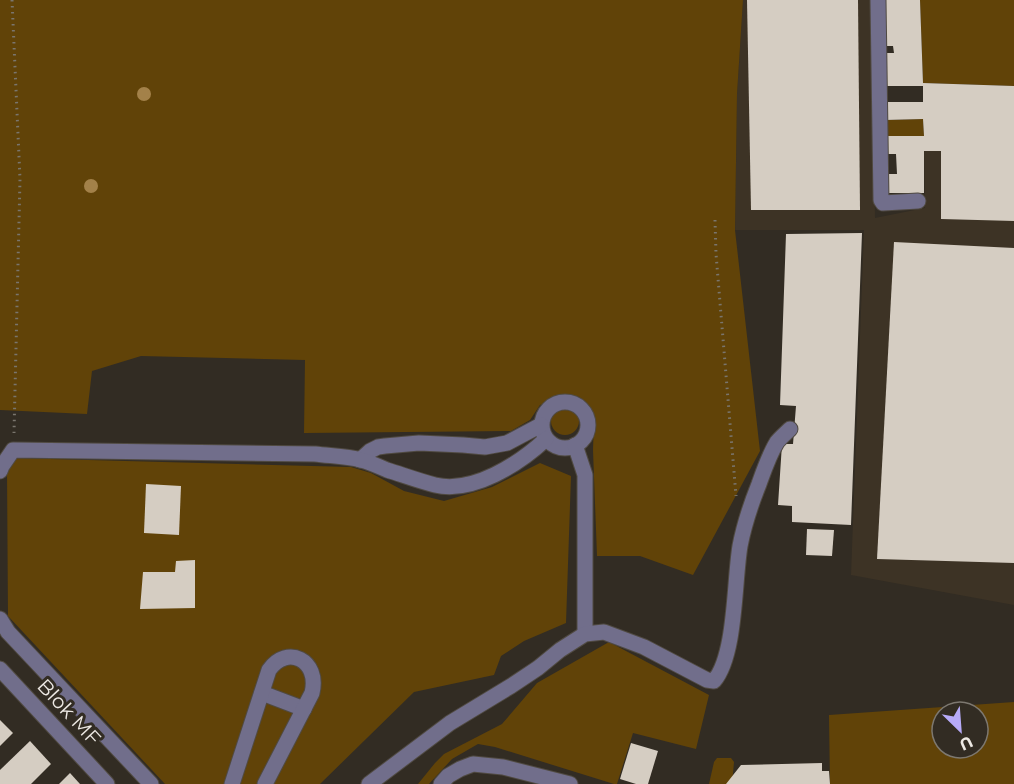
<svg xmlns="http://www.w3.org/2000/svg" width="1014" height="784" font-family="Montserrat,sans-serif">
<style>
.built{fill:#3d3325}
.green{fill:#614308;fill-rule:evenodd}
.building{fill:#d5cdc2}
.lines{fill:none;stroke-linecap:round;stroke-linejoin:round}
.minor-casing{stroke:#504a42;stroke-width:17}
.path{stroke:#7a756d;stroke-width:3;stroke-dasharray:1.5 4.5;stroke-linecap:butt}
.minor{stroke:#716e8b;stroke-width:15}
.tree{fill:#a38149}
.labels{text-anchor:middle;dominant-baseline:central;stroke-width:6;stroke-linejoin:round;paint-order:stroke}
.street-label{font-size:20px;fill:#ede9e4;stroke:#322c23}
</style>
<rect width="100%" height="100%" fill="#322c23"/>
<path class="built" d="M743 0H872L875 218 925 208 923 83 1014 86V605L851 575 864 230H735L737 94Z"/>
<g class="green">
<path d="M0 0H743L737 94 735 230 760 451 693 575 640 556H597L593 450 594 420 587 404 579 397 570 395 540 405 530 420 511 431 304 433 305 360 141 356 92 371 87 414 0 410Z"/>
<path d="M920 0H1014V86L923 83Z"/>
<path d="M923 119 924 136H885V120Z"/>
<circle cx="565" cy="421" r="14"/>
<path d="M14 458 351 467 371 473 404 491 444 501 492 487 540 463 571 476 566 623 524 641 501 656 494 675 414 692 320 784H165L8 616 7 471Z"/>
<path d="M609 642 709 695 696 749 633 733 617 784H614L495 747 478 744 452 759 429 784H418L435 763 444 754 502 724 537 683Z"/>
<path d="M1014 702V784H830L829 715ZM942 712H978V748H942Z"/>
<path d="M717 758H731L734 762 732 784H709L714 762Z"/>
</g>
<g class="building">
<path d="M747 0H858L860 210H751Z"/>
<path d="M883 0H920L923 83 1014 86V221L941 219V151H924V193H886V174H897L896 154H885V136H924L923 119 885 120 886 102H923V86H885V53H894L893 46H884Z"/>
<path d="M862 233 851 525 792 522V506L778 505 782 444H793L796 406 780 405 786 234Z"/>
<path d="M894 242 1014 248V563L877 559Z"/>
<path d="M146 484 181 486 179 535 144 533Z"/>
<path d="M807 529 834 530 832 556 806 555Z"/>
<path d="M195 560V608L140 609 143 572H175L176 561Z"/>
<path d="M0 720 13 733 0 746Z"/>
<path d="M30 741 51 764 31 784H0V770Z"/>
<path d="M631 743 658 751 648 784H636L620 779Z"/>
<path d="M822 763V771H829L830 784H726L741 765Z"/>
<path d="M70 773 80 784H59Z"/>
</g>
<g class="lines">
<defs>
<g id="minor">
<path d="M878 0 881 200 883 203 918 201"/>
<circle cx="565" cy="425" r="23"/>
<path d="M575 445 585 475V634"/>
<path d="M360 460 370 451 378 447 385 446 419 443 463 445 485 447 507 443 541 425"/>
<path d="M0 471 2 466 13 450 315 454C330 456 346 456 361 460 369 462 378 466 387 470 403 475 419 481 435 485 473 494 519 464 546 439"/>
<path d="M0 619 8 632 151 784"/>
<path d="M0 669 107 784"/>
<path d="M262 693 304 709"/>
<path d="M232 784 269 670C287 644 320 660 312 693L265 784"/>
<path d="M369 784 450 723 511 686 538 668 560 650 585 634 604 632 644 647 707 680 714 681C736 655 734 582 740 546 744 525 751 504 759 484 764 470 769 455 777 442 781 437 786 433 790 429"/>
<path d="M441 784 448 776 460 769 473 764 503 767 570 784"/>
</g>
</defs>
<use href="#minor" class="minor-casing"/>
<g class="path">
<path d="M12 0 20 179 14 433"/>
<path d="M715 220 716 254 736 496"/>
</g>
<use href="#minor" class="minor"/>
</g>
<g class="tree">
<circle cx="144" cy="94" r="7"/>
<circle cx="91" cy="186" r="7"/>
</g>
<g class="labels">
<g class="street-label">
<text transform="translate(69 712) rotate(47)">Blok MF</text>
</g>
</g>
<g transform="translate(960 730) rotate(155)"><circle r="28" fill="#322c23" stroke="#7d7870" stroke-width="1.5"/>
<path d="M0-4.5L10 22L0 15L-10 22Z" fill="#b7abf8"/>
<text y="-9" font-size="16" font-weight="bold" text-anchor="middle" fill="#ede9e4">U</text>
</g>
</svg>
